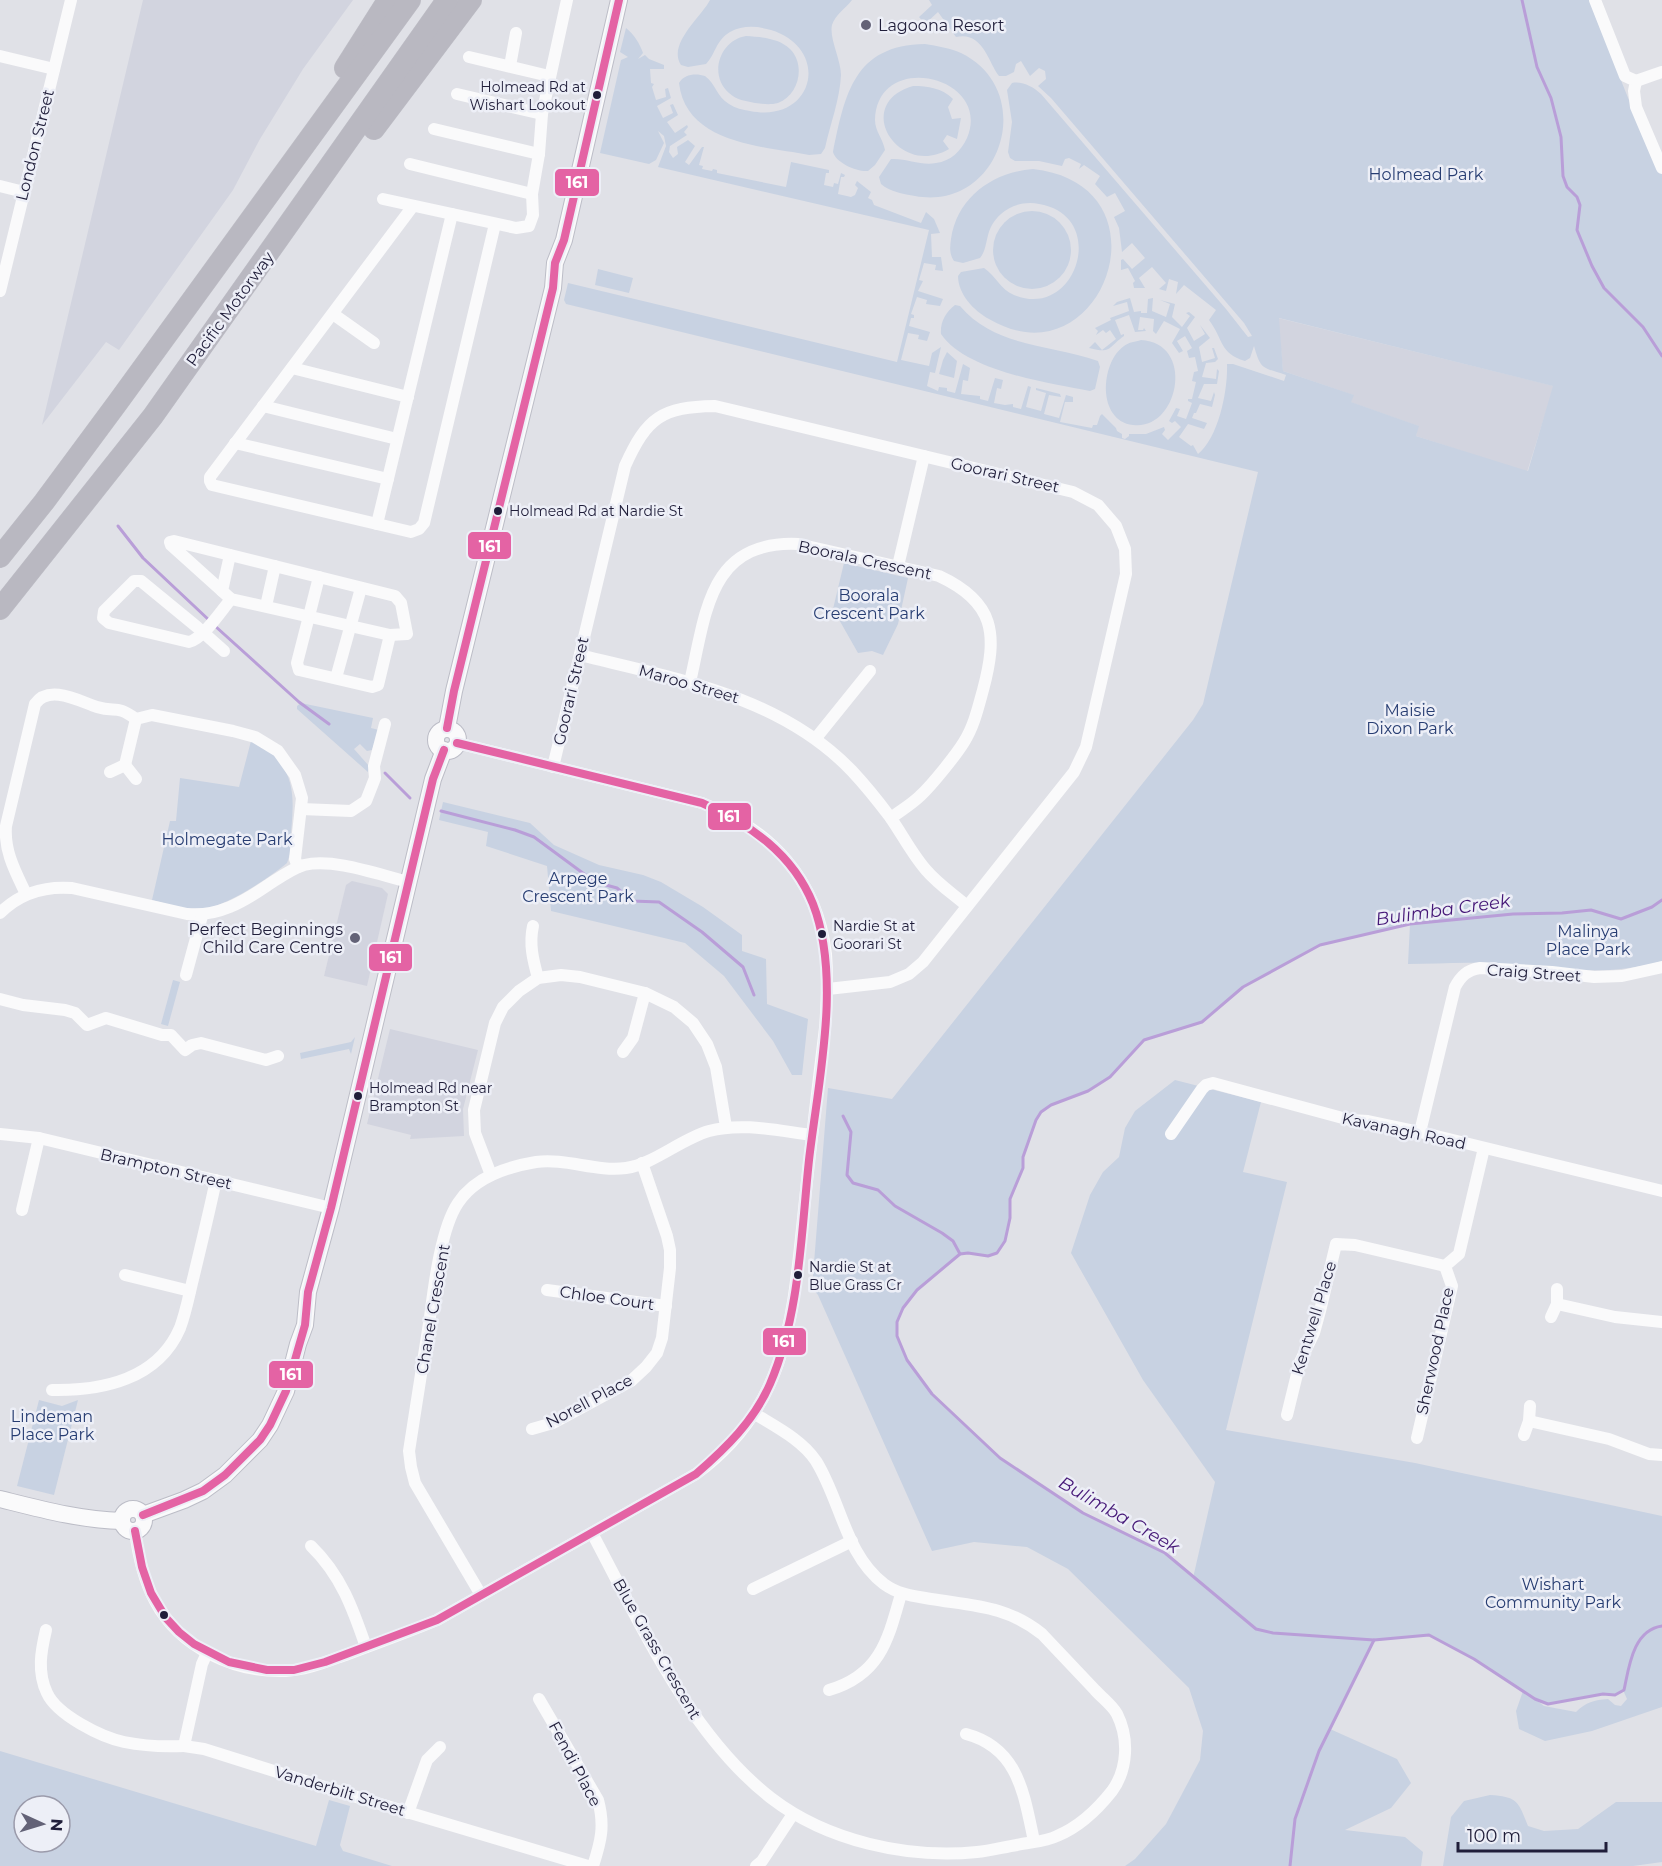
<svg xmlns="http://www.w3.org/2000/svg" width="1662" height="1866" font-family="Montserrat,sans-serif">
<style>
.built{fill:#d2d4df}
.green{fill:#c8d2e2;fill-rule:evenodd}
.lines{fill:none;stroke-linecap:round;stroke-linejoin:round}
.stream{stroke:#b99ed8;stroke-width:3}
.secondary-casing{stroke:#bcbdc7;stroke-width:18}
.highway-casing{stroke:#bfbfc7;stroke-width:22}
.street{stroke:#fafafb;stroke-width:12}
.secondary{stroke:#fafafb;stroke-width:16}
.highway{stroke:#b9b8c1;stroke-width:21}
.bus-1-casing{stroke:#edeff7;stroke-width:12}
.bus-1{stroke:#e463a4;stroke-width:8}
.poi-dot{fill:#636277;stroke:#edeff7;stroke-width:2}
.bus-dot{fill:#201e3a;stroke:#edeff7;stroke-width:2}
.labels{text-anchor:middle;dominant-baseline:central;stroke-width:5;stroke-linejoin:round;paint-order:stroke}
.bus-label{font-size:14px;fill:#201e3a;stroke:#edeff7;text-anchor:start}
.poi-label{font-size:16px;fill:#201e3a;stroke:#edeff7;text-anchor:start}
.street-label{font-size:16px;fill:#201e3a;stroke:#edeff7}
.park-label{font-size:16px;fill:#273d72;stroke:#edeff7}
.water-label{font-size:18px;font-style:italic;fill:#451777;stroke:#edeff7}
.line-badge{stroke:#edeff7;stroke-width:2}
.badge-label{font-size:16px;text-anchor:middle;font-weight:bold;fill:#fff}
</style>
<rect width="100%" height="100%" fill="#e0e1e7"/>
<g class="built">
<path d="M143 0H353L303 69 260 139 233 190 119 350 106 342 42 425Z"/>
<path d="M1278 318 1554 386 1527 472 1416 436 1418 426 1350 402 1353 395 1283 371Z"/>
<path d="M352 881 382 888 388 894 367 986 324 976 346 885Z"/>
<path d="M390 1029 478 1050 463 1109 464 1136 410 1139 411 1135 367 1124Z"/>
</g>
<g class="green">
<path d="M710 0H852C846 8 835 15 832 25 829 38 841 60 841 75 840 99 830 125 825 148L821 154 809 155C763 146 686 144 679 83 684 74 696 73 705 76 715 83 717 97 729 104 735 108 743 110 750 111 814 124 832 49 771 30 757 26 743 25 730 32 715 41 716 54 706 64L688 67 681 65C667 44 702 16 710 0Z"/>
<path d="M929 0H1589L1654 163 1662 174V961C1603 979 1543 966 1482 963 1458 962 1432 964 1408 964L1410 924 1320 945 1243 987 1202 1022 1144 1040 1110 1077 1088 1091 1052 1105 1041 1112 1036 1120 1023 1157V1168L1010 1199V1218L1005 1241 997 1253 988 1256 968 1253 960 1254 917 1290 903 1308 897 1322V1336L907 1360 932 1394 1000 1458 1083 1513 1165 1553 1193 1578 1215 1482 1143 1380 1071 1253 1090 1195 1103 1172 1119 1157 1125 1128 1135 1111 1175 1080 1261 1102 1243 1172 1287 1182 1226 1430 1415 1463 1662 1516V1707L1659 1708 1592 1731 1545 1741 1519 1729 1516 1711 1523 1691 1474 1659 1429 1635 1374 1641 1330 1729 1397 1759 1411 1783 1391 1808 1345 1830 1405 1837 1423 1852 1421 1866H1125L1135 1859 1166 1824 1200 1760 1203 1731 1189 1688 1068 1569 1027 1547 974 1542 932 1551 818 1295 812 1288 828 1088 892 1099 1193 720 1203 704 1258 472 566 304 564 300 568 283 897 362 929 230 658 167 666 146 664 136 658 131 664 143 656 160 649 164 600 153 621 60 628 57 620 52 626 28C634 34 640 44 643 53L638 59 645 55 649 59 664 65V69H650L651 83 654 84 652 87 656 100 666 97 665 89 668 88 671 98 657 106 663 118 673 113 670 105 673 104 678 115 667 122 675 133 687 125 688 127 684 132 687 135 670 146 669 152 673 158 678 154 677 147 688 140 695 146 685 162 689 165 702 147H704L699 165 703 166 702 169 712 171 713 169 717 170V173L786 187 791 162 829 170V173H826L824 185 833 187 834 183 838 184 841 173 845 175 844 177H841L838 194 851 197 855 195 858 188 855 185 857 181 871 192 868 198 872 200 874 205 921 223 926 212 934 219 940 233 931 234 932 257H941L943 271 935 270 936 265 924 263 919 280 923 281 918 291 943 299 940 306 926 304 927 300 917 297 911 314 914 315V318H911L909 326 930 332 927 341 918 339 919 335 908 333 901 360 929 366 932 353 941 347 935 373 930 372 927 386 938 391 939 387 947 388V391L955 393 963 364 970 368 968 381 963 380 961 394 980 396V399L988 401 995 378 1003 380 1001 389 997 388 994 403 1005 405 1013 404V407L1021 409 1028 386 1031 387 1026 407 1041 411 1046 393 1036 390V388L1060 394 1061 397 1049 395 1044 414 1059 418 1066 395 1073 397V402H1065L1060 422 1092 428 1093 425H1097L1100 416 1102 414 1116 428 1117 431 1122 434V438L1125 439 1129 436V434H1146L1164 427 1165 430 1162 434 1168 440 1181 427 1175 421 1172 423 1169 421 1176 408 1180 409 1177 416 1186 419 1192 403 1188 401V399H1192L1196 382 1192 381 1194 372 1198 371 1195 357 1189 358 1187 351 1192 348 1185 336 1177 341 1183 351 1179 353 1172 343 1180 329 1164 321 1156 334 1153 331 1154 319 1140 317 1138 330H1143L1144 328 1146 331 1135 332 1129 315 1115 320 1121 335 1124 334V336C1107 348 1112 354 1089 348L1095 342 1102 350 1116 339 1110 330 1106 333 1103 330 1096 335 1098 331 1095 328 1111 320 1110 318 1129 311 1127 302 1113 306 1117 302 1130 298 1134 312 1141 311V313H1147L1148 299 1153 298 1152 311 1166 317 1170 304 1160 300 1175 304 1172 317 1182 327 1190 316 1186 313 1189 312 1195 317 1187 328 1194 341 1205 334 1200 325 1210 338 1199 347 1202 362 1215 358 1212 348H1214L1218 359 1215 362 1206 363 1202 377 1216 379 1217 369 1219 371 1217 384H1204L1198 398 1211 401 1214 392 1215 395 1212 407 1200 404 1196 413H1194L1192 418 1207 423 1204 429 1188 424 1179 437 1191 446 1193 445 1198 454C1219 437 1228 389 1227 364H1233L1284 381 1286 375C1263 367 1261 371 1254 346L1250 358 1245 361C1219 353 1224 340 1209 320L1216 310 1184 285 1176 294 1178 282 1169 279 1166 291 1159 289 1166 283 1152 267 1139 278 1145 288H1134L1133 283 1135 281 1128 268 1121 270V260L1123 259 1132 269 1145 258 1132 243 1122 252 1119 228 1114 217 1125 211 1115 193 1107 197 1095 184 1100 176 1084 165 1079 169 1081 164 1069 158 1065 159 1062 166 1039 161H1015L1010 158 1008 152 1012 122 1007 90 1012 83C1023 81 1033 87 1041 94L1226 309 1248 337 1252 336 1244 323 1051 98 1038 86 1046 79 1045 71 1039 68 1030 76 1021 61 1016 64 1014 72 1006 76H999C988 62 983 31 956 37L938 12 925 24 919 17 932 5ZM1279 318 1553 386 1528 471 1416 436 1419 426 1351 402 1354 395 1283 371ZM1623 1690 1627 1699 1621 1706 1615 1705 1608 1699C1594 1700 1586 1702 1576 1712L1544 1706 1535 1699 1548 1704 1603 1694 1615 1695Z"/>
<path d="M746 36C761 37 779 38 790 49 806 65 799 95 778 103 770 105 763 104 755 103 746 101 736 100 729 93 708 75 720 40 746 36Z"/>
<path d="M925 44C937 46 950 48 961 53 1039 91 1001 212 915 196 904 194 890 192 881 184L879 177 891 159C907 158 921 166 936 163 951 161 961 151 967 138 993 76 877 49 875 120 875 131 883 139 885 150L875 165 868 171C857 172 836 163 833 152 845 94 854 45 925 44Z"/>
<path d="M913 86C928 86 942 88 953 99L948 107 952 119 961 118 957 139 947 135 943 141 949 149C899 179 851 104 913 86Z"/>
<path d="M1033 169C1175 185 1102 386 989 319 974 311 958 294 958 276L961 272 984 268C996 276 1000 289 1014 295 1076 321 1110 216 1039 204 1026 201 1011 205 1001 214 983 230 990 246 980 258L963 263 954 261C949 254 950 246 951 239 957 197 993 172 1033 169Z"/>
<circle cx="1032" cy="250" r="39"/>
<path d="M598 269 633 278 629 293 595 285Z"/>
<path d="M955 305 960 306C996 348 1050 344 1098 361L1100 367 1095 389 1090 391C1048 383 966 371 941 334 940 322 946 312 955 305Z"/>
<path d="M1141 340C1196 343 1179 431 1133 425 1097 421 1100 363 1124 346 1129 342 1135 342 1141 340Z"/>
<path d="M947 352 957 361 954 378 939 374 943 360Z"/>
<path d="M844 563 908 578 898 624 883 655 872 651 858 653 833 609Z"/>
<path d="M301 703 373 718 371 728 379 730 372 750 367 751 360 744 354 749 369 766 368 772 297 709V706Z"/>
<path d="M251 741C258 745 270 749 275 756 302 785 290 819 290 854L287 863C269 878 226 907 202 909 185 910 168 904 152 900L170 821H176L180 778 239 787Z"/>
<path d="M443 802 530 823 554 845 599 865 643 875 661 882 703 907 742 935V951L766 959 767 1004 808 1019 802 1075H792L773 1041 724 976 685 943 551 911 547 866 486 846 488 832 439 820Z"/>
<path d="M173 980 180 982 168 1026 161 1024Z"/>
<path d="M355 1037 351 1054 349 1049 301 1059 300 1053 351 1042Z"/>
<path d="M39 1400 62 1406 78 1400 54 1495 17 1486Z"/>
<path d="M0 1751 316 1846 329 1800 350 1806 340 1845 343 1851 392 1866H0ZM24 1806H60V1842H24Z"/>
<path d="M1490 1795C1518 1797 1518 1801 1528 1826L1544 1831 1578 1829 1616 1802H1662V1862L1633 1866H1443L1451 1817 1464 1801Z"/>
</g>
<g class="lines">
<g class="stream">
<path d="M1522 0 1537 67 1551 98 1561 137 1563 176 1567 187 1577 197 1580 205 1577 230 1592 266 1604 288 1643 327 1662 356"/>
<path d="M118 526 143 558 210 621"/>
<path d="M215 626 299 702 329 724"/>
<path d="M385 773 410 798"/>
<path d="M441 811 515 830 534 837 595 882 617 888 632 901 659 902 702 932 743 967 754 995"/>
<path d="M1662 900 1652 907 1621 919 1591 910 1562 913 1513 914 1410 924 1320 945 1243 987 1202 1022 1144 1040 1110 1077 1088 1091 1051 1105 1041 1112 1036 1120 1023 1157V1168L1010 1199V1218L1005 1241 997 1253 988 1256 968 1253 960 1254 917 1290 903 1308 897 1322V1336L907 1360 932 1394 1000 1458 1083 1513 1165 1553 1256 1629 1273 1633 1374 1640 1429 1635 1474 1659 1535 1699 1548 1704 1603 1694 1615 1695 1624 1690C1629 1667 1633 1630 1662 1626"/>
<path d="M843 1116 851 1132 847 1175 853 1183 878 1190 895 1206 942 1233 953 1241 960 1254"/>
<path d="M1290 1866 1295 1819 1319 1751 1374 1640"/>
</g>
<defs>
<g id="secondary">
<path d="M447 728 454 691 553 288 555 263 564 240 619 0"/>
<circle cx="447" cy="740" r="11"/>
<path d="M0 1499C40 1509 80 1520 122 1521"/>
<circle cx="133" cy="1520" r="11"/>
<path d="M143 1515 184 1500 203 1491 225 1475 260 1440 270 1425 286 1391 298 1344 305 1325 308 1292 331 1208 433 779 444 750"/>
</g>
<g id="highway">
<path d="M345 68 388 0"/>
<path d="M374 129 471 0"/>
<path d="M0 557 44 502 118 402 410 0"/>
<path d="M0 609 153 416 447 0"/>
</g>
</defs>
<use href="#secondary" class="secondary-casing"/>
<use href="#highway" class="highway-casing"/>
<g class="street">
<path d="M1595 0 1625 76 1636 81 1634 91 1636 107 1662 168"/>
<path d="M0 56 54 69"/>
<path d="M469 57 549 76"/>
<path d="M510 66 516 33"/>
<path d="M1636 81 1662 72"/>
<path d="M457 94 542 114"/>
<path d="M434 129 539 154"/>
<path d="M410 164 532 194"/>
<path d="M0 186 24 192"/>
<path d="M383 199 516 228 529 226 533 215 532 194 539 154 542 114 567 0"/>
<path d="M413 206 210 477V481L212 485 411 532 419 529 424 523 495 224"/>
<path d="M0 291 71 0"/>
<path d="M333 314 374 343"/>
<path d="M292 368 408 397"/>
<path d="M263 406 397 439"/>
<path d="M235 443 388 479"/>
<path d="M377 524 452 214"/>
<path d="M174 541 395 596 401 603 407 634 390 635 231 599 171 545 170 542Z"/>
<path d="M898 566 924 456"/>
<path d="M319 577 297 663 299 670 372 687 378 685 390 635"/>
<path d="M222 591 230 555"/>
<path d="M266 606 275 566"/>
<path d="M224 651 197 627 141 581H134L104 611 103 618 109 623 189 642C203 639 221 611 231 599"/>
<path d="M580 655C677 679 780 696 852 771 866 786 878 801 890 817 902 834 912 854 926 870 938 884 953 894 967 906"/>
<path d="M336 678 361 588"/>
<path d="M690 682C706 614 708 540 798 544L939 576C995 602 998 634 983 690 978 708 974 726 964 742 956 755 932 785 920 796 912 804 900 811 891 818"/>
<path d="M136 719 152 715 233 731 255 737 278 751 295 775 302 798 295 859 298 867"/>
<path d="M816 738 870 671"/>
<path d="M125 765 136 719"/>
<path d="M553 767 625 466C647 417 662 407 715 406L1073 492 1098 505 1116 526 1125 549 1126 574 1086 747 1074 772 923 962 909 974 890 982 828 989"/>
<path d="M110 772 125 765 136 779"/>
<path d="M301 809 351 811 366 801 375 778 374 766 385 724"/>
<path d="M26 894C15 871 4 851 6 826L35 704C49 684 79 701 97 707 116 713 116 704 136 719"/>
<path d="M0 913C20 893 44 886 72 888L187 914C218 917 243 902 268 885 279 878 291 869 304 865 335 858 379 875 409 882"/>
<path d="M533 926C529 944 533 960 538 978"/>
<path d="M186 975 202 916"/>
<path d="M0 999 23 1005 65 1010 75 1013 87 1025 106 1018 162 1035H171L185 1050 192 1045 201 1043 266 1060 278 1056"/>
<path d="M623 1052 633 1038 645 993"/>
<path d="M1420 1132 1455 987C1461 976 1467 970 1480 968L1552 972 1594 977 1622 976 1662 967"/>
<path d="M0 1134 39 1138 331 1208"/>
<path d="M1171 1134 1202 1089 1206 1085 1213 1083 1350 1120 1368 1121 1420 1132 1662 1191"/>
<path d="M491 1175 475 1133 474 1110 495 1023 503 1007 519 991 538 978 561 975 580 977 645 993 674 1007 693 1023 707 1044 716 1067 726 1127"/>
<path d="M22 1210 39 1138"/>
<path d="M125 1275 190 1291"/>
<path d="M547 1290 666 1306"/>
<path d="M1557 1304 1615 1317 1662 1322"/>
<path d="M1551 1317 1557 1304V1289"/>
<path d="M52 1390C103 1391 158 1379 180 1328 186 1312 189 1295 193 1279 201 1246 209 1213 216 1180"/>
<path d="M1287 1415 1300 1362 1314 1333 1320 1311 1336 1244 1355 1245 1445 1266 1459 1254 1484 1148"/>
<path d="M1529 1421 1609 1439 1649 1454 1662 1455"/>
<path d="M532 1429 553 1423 631 1381 646 1367 657 1353 662 1338 670 1268V1250L667 1236 642 1163"/>
<path d="M1524 1435 1529 1421 1530 1406"/>
<path d="M1417 1438 1452 1286 1445 1266"/>
<path d="M135 1531C138 1554 144 1581 155 1601 180 1648 235 1673 286 1671 307 1670 328 1661 348 1654 378 1643 408 1632 437 1620L696 1474C792 1404 793 1308 805 1200 811 1143 818 1085 825 1028 827 1003 828 979 826 954 817 879 771 829 702 803L457 743"/>
<path d="M592 1533C640 1623 689 1734 771 1798 827 1841 907 1859 977 1852 990 1851 1004 1847 1017 1845 1029 1842 1045 1842 1057 1836 1079 1827 1097 1810 1112 1791 1128 1769 1129 1738 1117 1714 1112 1705 1102 1698 1095 1690 1078 1672 1060 1653 1042 1634 1007 1606 975 1606 931 1599 914 1596 899 1595 884 1584 845 1554 841 1501 816 1461 802 1440 776 1427 755 1414"/>
<path d="M311 1546C341 1575 353 1609 366 1647"/>
<path d="M753 1589 852 1541"/>
<path d="M481 1595 415 1483 411 1467 409 1451C416 1406 423 1362 430 1317 434 1286 441 1228 458 1203 475 1177 506 1167 536 1162 566 1158 596 1172 626 1168 654 1164 681 1139 709 1131 742 1122 779 1131 812 1135"/>
<path d="M46 1630C41 1651 37 1672 47 1693 57 1715 101 1737 124 1742 144 1746 164 1747 184 1746"/>
<path d="M207 1653 202 1664 184 1746 204 1749 350 1795 588 1866"/>
<path d="M829 1690C880 1675 888 1640 901 1594"/>
<path d="M539 1699 598 1800C605 1826 601 1841 593 1866"/>
<path d="M966 1734C1019 1748 1024 1795 1034 1841"/>
<path d="M408 1813 427 1760 440 1747"/>
<path d="M756 1866 762 1861 793 1814"/>
</g>
<use href="#secondary" class="secondary"/>
<use href="#highway" class="highway"/>
<defs>
<g id="bus-1">
<path d="M447 728 454 691 553 288 555 263 564 240 619 0"/>
<path d="M143 1515 203 1491 225 1475 260 1440 270 1425 286 1391 305 1325 308 1292 331 1208 433 779 444 750"/>
<path d="M135 1531 142 1567 151 1593 166 1618 179 1632 194 1644 229 1662 267 1670H294L325 1662 437 1620 696 1474C726 1448 754 1421 770 1384 800 1314 801 1235 809 1160 818 1082 842 979 813 904 793 854 750 824 702 803L457 743"/>
</g>
</defs>
<use href="#bus-1" class="bus-1-casing"/>
<use href="#bus-1" class="bus-1"/>
</g>
<g class="poi-dot">
<circle cx="866" cy="25" r="6"/>
<circle cx="355" cy="938" r="6"/>
</g>
<g class="bus-dot">
<circle cx="597" cy="95" r="5"/>
<circle cx="498" cy="511" r="5"/>
<circle cx="822" cy="934" r="5"/>
<circle cx="358" cy="1096" r="5"/>
<circle cx="798" cy="1275" r="5"/>
<circle cx="164" cy="1615" r="5"/>
</g>
<g class="labels">
<g class="bus-label">
<text x="586" y="87" text-anchor="end">Holmead Rd at<tspan x="586" dy="18">Wishart Lookout</tspan></text>
<text x="509" y="511">Holmead Rd at Nardie St</text>
<text x="833" y="926">Nardie St at<tspan x="833" dy="18">Goorari St</tspan></text>
<text x="369" y="1088">Holmead Rd near<tspan x="369" dy="18">Brampton St</tspan></text>
<text x="809" y="1267">Nardie St at<tspan x="809" dy="18">Blue Grass Cr</tspan></text>
</g>
<g class="poi-label">
<text x="878" y="25">Lagoona Resort</text>
<text x="343" y="929" text-anchor="end">Perfect Beginnings<tspan x="343" dy="18">Child Care Centre</tspan></text>
</g>
<g class="street-label">
<text transform="translate(35 145) rotate(-76)">London Street</text>
<text transform="translate(230 309) rotate(-54)">Pacific Motorway</text>
<text transform="translate(1005 475) rotate(13)">Goorari Street</text>
<text transform="translate(865 560) rotate(12)">Boorala Crescent</text>
<text transform="translate(689 684) rotate(16)">Maroo Street</text>
<text transform="translate(571 691) rotate(-77)">Goorari Street</text>
<text transform="translate(1534 973) rotate(4)">Craig Street</text>
<text transform="translate(1404 1131) rotate(12)">Kavanagh Road</text>
<text transform="translate(166 1169) rotate(13)">Brampton Street</text>
<text transform="translate(607 1298) rotate(8)">Chloe Court</text>
<text transform="translate(433 1309) rotate(-80)">Chanel Crescent</text>
<text transform="translate(1314 1318) rotate(-73)">Kentwell Place</text>
<text transform="translate(1435 1351) rotate(-78)">Sherwood Place</text>
<text transform="translate(589 1401) rotate(-28)">Norell Place</text>
<text transform="translate(657 1649) rotate(60)">Blue Grass Crescent</text>
<text transform="translate(575 1764) rotate(62)">Fendi Place</text>
<text transform="translate(340 1791) rotate(17)">Vanderbilt Street</text>
</g>
<g class="park-label">
<text x="1426" y="174">Holmead Park</text>
<text x="869" y="595">Boorala<tspan x="869" dy="18">Crescent Park</tspan></text>
<text x="1410" y="710">Maisie<tspan x="1410" dy="18">Dixon Park</tspan></text>
<text x="227" y="839">Holmegate Park</text>
<text x="578" y="878">Arpege<tspan x="578" dy="18">Crescent Park</tspan></text>
<text x="1588" y="931">Malinya<tspan x="1588" dy="18">Place Park</tspan></text>
<text x="52" y="1416">Lindeman<tspan x="52" dy="18">Place Park</tspan></text>
<text x="1553" y="1584">Wishart<tspan x="1553" dy="18">Community Park</tspan></text>
</g>
<g class="water-label">
<text transform="translate(1443 910) rotate(-8)">Bulimba Creek</text>
<text transform="translate(1119 1515) rotate(30)">Bulimba Creek</text>
</g>
</g>
<g class="line-badge">
<rect x="554" y="168" width="46" height="29" rx="6" fill="#e463a4"/>
<rect x="467" y="531" width="45" height="29" rx="6" fill="#e463a4"/>
<rect x="707" y="802" width="45" height="29" rx="6" fill="#e463a4"/>
<rect x="368" y="943" width="45" height="29" rx="6" fill="#e463a4"/>
<rect x="762" y="1327" width="45" height="29" rx="6" fill="#e463a4"/>
<rect x="268" y="1360" width="46" height="29" rx="6" fill="#e463a4"/>
</g>
<g class="badge-label">
<text x="577" y="188">161</text>
<text x="490" y="552">161</text>
<text x="729" y="822">161</text>
<text x="391" y="963">161</text>
<text x="784" y="1347">161</text>
<text x="291" y="1380">161</text>
</g>
<g transform="translate(42 1824) rotate(94)"><circle r="28" fill="#edeff7" stroke="#9b9bab" stroke-width="1.5"/>
<path d="M0-4.5L10 22L0 15L-10 22Z" fill="#636277"/>
<text y="-9" font-size="16" font-weight="bold" text-anchor="middle" fill="#201e3a">N</text>
</g>
<path d="M1458 1842v9h148v-9" fill="none" stroke="#201e3a" stroke-width="3"/>
<text x="1467" y="1842" font-size="18" fill="#201e3a" stroke="#edeff7" stroke-width="4.5" paint-order="stroke">100 m</text>
</svg>
